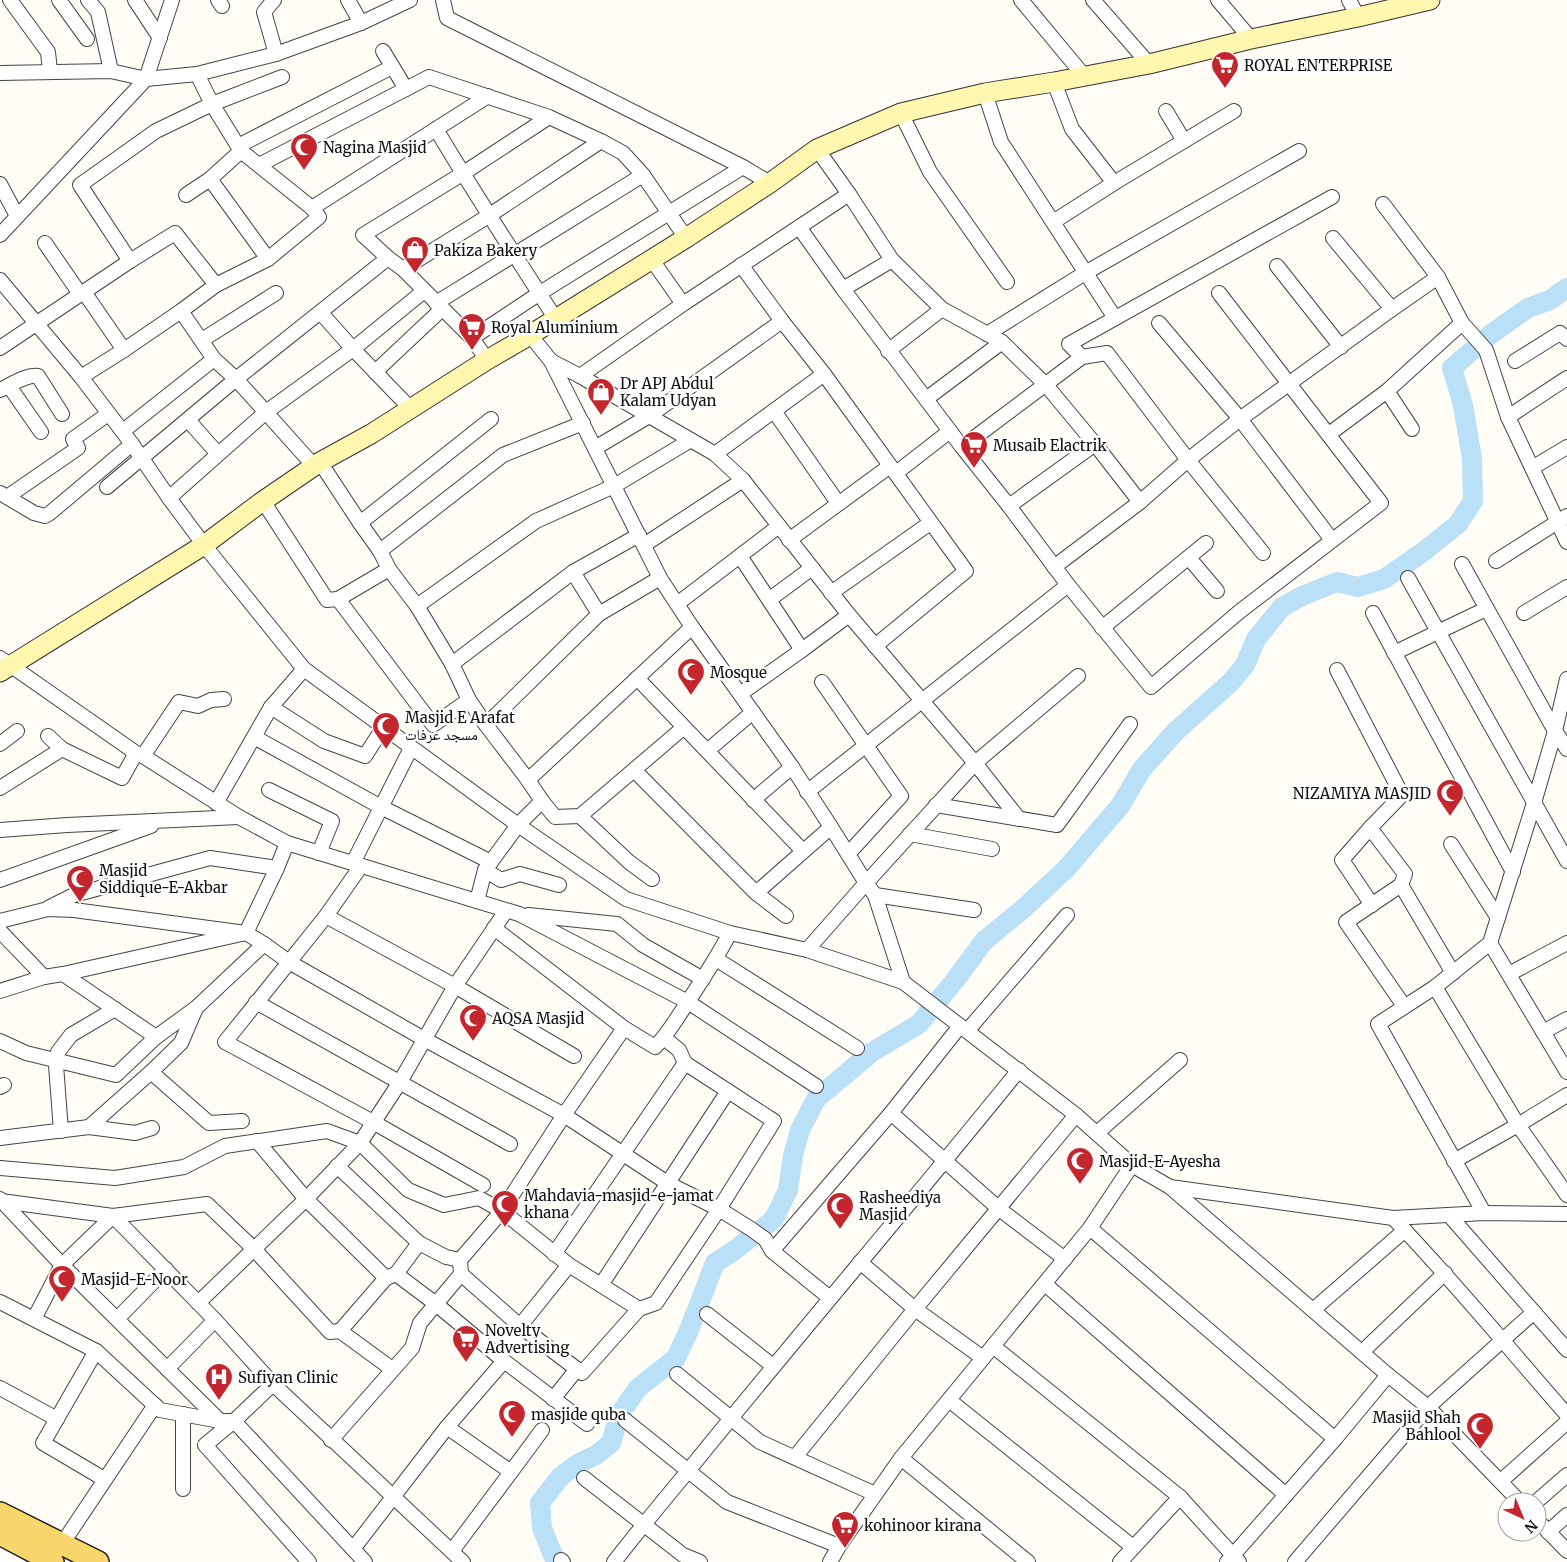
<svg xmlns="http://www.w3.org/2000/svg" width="1567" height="1562" font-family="Merriweather,'Noto Naskh Arabic',serif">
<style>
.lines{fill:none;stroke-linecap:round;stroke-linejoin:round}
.river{stroke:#b9e0f7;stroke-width:20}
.minor-casing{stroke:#444;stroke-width:16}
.secondary-casing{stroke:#333;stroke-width:21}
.primary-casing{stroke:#222;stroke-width:24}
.minor{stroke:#fff;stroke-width:14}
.secondary{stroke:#fff6b0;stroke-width:19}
.primary{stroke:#f9d66b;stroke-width:21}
.labels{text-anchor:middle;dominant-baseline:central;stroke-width:5;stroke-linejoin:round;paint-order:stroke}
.poi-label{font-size:15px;fill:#111;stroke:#fff;text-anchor:start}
</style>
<rect width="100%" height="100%" fill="#fffdf5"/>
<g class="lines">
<path class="river" d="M555 1562V1560L542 1528 540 1503 561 1476 579 1463 596 1455 611 1443 619 1415 638 1388 676 1358 689 1330 715 1263 735 1250 774 1219 788 1190 793 1156 800 1130 816 1099 872 1052 919 1024 956 979 984 941 1023 909 1066 869 1120 806 1142 769 1176 731 1231 682 1245 665 1256 639 1282 607 1302 596 1337 582 1358 587 1384 579 1423 552 1458 524 1473 501 1472 459 1463 405 1452 368 1491 334 1528 308 1550 300 1567 288"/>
<defs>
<g id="minor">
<path d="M10 0 48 52 50 71"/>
<path d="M59 0 87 39"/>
<path d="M88 0 98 12 111 71"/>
<path d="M135 0 160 38"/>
<path d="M218 0 222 6"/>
<path d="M274 0 264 12 276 54"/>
<path d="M348 0 361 23"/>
<path d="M443 0 447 18 743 167 770 183"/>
<path d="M1021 0 1085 77"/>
<path d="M1093 0 1149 64"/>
<path d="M1218 0 1251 39"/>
<path d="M1349 0 1358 17"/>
<path d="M383 51 406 89"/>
<path d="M0 73 111 71 146 79 197 74 276 54 361 23 410 0"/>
<path d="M197 74 212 104 241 151 312 208"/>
<path d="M1054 82 1072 129 1114 183"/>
<path d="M985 93 1001 142 1115 318"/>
<path d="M1166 111 1184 141"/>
<path d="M901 113 930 172 1007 282"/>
<path d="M436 129C474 193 515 255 555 318"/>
<path d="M238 146 392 67"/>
<path d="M817 149 849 194 892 260 942 309 1002 342 1046 385 1095 444 1140 502"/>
<path d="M259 165 429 77 549 117 601 141 623 153 643 175 686 238"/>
<path d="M210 179 268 259"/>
<path d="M0 184 17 216"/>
<path d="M186 195 210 179 241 151"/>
<path d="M1383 204 1438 277 1462 323 1486 350 1508 417 1567 542"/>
<path d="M1053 222 1114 183 1234 111"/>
<path d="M799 227 843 289 962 447 1009 506 1068 585 1151 687 1239 612 1381 503 1219 293"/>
<path d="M0 235 146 79 172 0"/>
<path d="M1333 238 1392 309"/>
<path d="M45 243 80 294"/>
<path d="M652 260 683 304"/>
<path d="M130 261 80 185 156 131 212 104 282 77"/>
<path d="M741 265 782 321 824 374 966 571 875 646"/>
<path d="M1277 266 1341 347"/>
<path d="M403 269 490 215 601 141"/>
<path d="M0 280 81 377 132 444 169 498 204 545 304 669 518 825 626 899 730 933 807 950 903 982"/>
<path d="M843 289 892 260"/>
<path d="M84 292 124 350"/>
<path d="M436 303 643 175"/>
<path d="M181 311 214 359 236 379 314 466"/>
<path d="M321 313 353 349 411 409"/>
<path d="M1159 323 1240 419 1332 540"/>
<path d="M987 334 1085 273 1299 151"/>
<path d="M530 335 551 361 660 578 692 627 792 767 831 827 866 883 875 895 903 982 1076 1115 1132 1165 1170 1187 1388 1375 1428 1407 1520 1502"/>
<path d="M472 338 540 293 743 167"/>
<path d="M202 340 276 293"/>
<path d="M0 348 130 261 175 233 216 285"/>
<path d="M888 351 942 309"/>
<path d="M1082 357 1069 344 1332 197"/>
<path d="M487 360 472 338 403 269 388 258 363 235 462 174 549 117"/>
<path d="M551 361 580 376 715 454 743 480 849 615 975 763 1019 819"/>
<path d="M1515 361 1560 333 1567 339"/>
<path d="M375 372 442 309"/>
<path d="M580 376 683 304 849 194"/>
<path d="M81 377 124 350 181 311 216 285 268 259 319 217 312 208 488 96"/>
<path d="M9 386 41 432"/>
<path d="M0 390C11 385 26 374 38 376L62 414"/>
<path d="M1387 391 1412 429"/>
<path d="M926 399 1002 342"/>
<path d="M774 411 838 503"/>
<path d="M1508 417 1567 378"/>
<path d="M188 420 218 454"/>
<path d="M123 431 214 359"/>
<path d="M1329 434 1387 391 1462 323"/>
<path d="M962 447 1082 357 1107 353 1188 460 1263 553"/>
<path d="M595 448 649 416 782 321"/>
<path d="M715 454 824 374"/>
<path d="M320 462 360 523 380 551 389 569 417 606 452 664 469 700 486 725 528 780 542 801 555 817 580 816 683 728"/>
<path d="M1532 468 1567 447"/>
<path d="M896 473 950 431"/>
<path d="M107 487 236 379 388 258"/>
<path d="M0 493 34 513 45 516 50 513 132 444"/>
<path d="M7 497 78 448 73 439 108 414"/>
<path d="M169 498 266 412 353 349 424 291"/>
<path d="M263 501 327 600 338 599 389 569"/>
<path d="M1009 506 1095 444"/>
<path d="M360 523 491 419"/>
<path d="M789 540 890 466"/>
<path d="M644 545 743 480"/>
<path d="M380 551 503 455 583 423"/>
<path d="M740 556 802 650"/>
<path d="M1189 558 1217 591"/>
<path d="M1496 561 1567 516"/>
<path d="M1462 564 1555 731 1567 749"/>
<path d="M1054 567 1140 502 1188 460 1240 419 1392 309 1438 277"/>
<path d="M573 572 599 614"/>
<path d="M1408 578 1567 861"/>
<path d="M831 593 930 523"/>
<path d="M338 599 433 725 469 700"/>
<path d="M770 599 812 568"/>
<path d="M677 604 779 526"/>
<path d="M417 606 536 521 614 486 691 440"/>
<path d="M1373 613 1513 872"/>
<path d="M1524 613 1567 587"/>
<path d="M1102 628 1206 543"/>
<path d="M1394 653 1486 609"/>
<path d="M0 658 136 753 143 756 239 817 287 843 519 914 688 1002 816 1086"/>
<path d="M452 664 573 572 639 535"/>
<path d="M1337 670 1402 795 1370 828 1342 860 1372 905"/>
<path d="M637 678 803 851"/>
<path d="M822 682 901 796 848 854"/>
<path d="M740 694 802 650 849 615"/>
<path d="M271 707 324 741 365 756 383 728"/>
<path d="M486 725 599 614 660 578"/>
<path d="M48 736 62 749 122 778 136 753"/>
<path d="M254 737 381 807 491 862"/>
<path d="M0 744 17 731"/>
<path d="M707 751 753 712"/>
<path d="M143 756 179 702 198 706 211 700 224 699"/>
<path d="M634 770 756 893 786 916"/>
<path d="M528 780 692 627"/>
<path d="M0 788 62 749"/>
<path d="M269 790 332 821 319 853"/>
<path d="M807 792 1068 585"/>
<path d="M753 800 792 767"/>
<path d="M216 803 271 707 304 669"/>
<path d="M936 805 1057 825 1130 724"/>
<path d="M580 816 629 862 652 879"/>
<path d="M1370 828 1405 874 1401 885 1453 973"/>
<path d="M0 830 67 825 239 817"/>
<path d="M910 834 992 849"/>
<path d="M1451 844 1498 918"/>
<path d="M353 863 411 748"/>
<path d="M361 866 326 916 225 1042 373 1122 483 1185"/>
<path d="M485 870 501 880 520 874 559 885"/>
<path d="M0 880 151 826"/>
<path d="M1401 885 1346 922 1404 1006"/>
<path d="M756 893 831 827"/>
<path d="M875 895 974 910"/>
<path d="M477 901 485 870 518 825 542 801"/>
<path d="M48 908 74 895 210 858 277 868"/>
<path d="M528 915 617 924 643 945 703 979"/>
<path d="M326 916 455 986 574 1056"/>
<path d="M0 921 48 909 74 910 246 933 264 944 289 962 424 1039 564 1115 669 1184 719 1209 751 1229 765 1239 772 1251 830 1298"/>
<path d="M494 928 624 1028 655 1047C667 1035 676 1020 685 1006 701 982 716 959 730 933"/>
<path d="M0 931 44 977"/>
<path d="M1490 943 1567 1072"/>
<path d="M807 950 866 883 975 763 1078 676"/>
<path d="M716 959 857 1048"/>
<path d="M63 974 156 1037"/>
<path d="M1509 974 1567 943"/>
<path d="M1435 987 1518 1125 1567 1195"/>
<path d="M0 991 44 977 63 974 246 933 277 868 287 843"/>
<path d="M256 1002 510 1144"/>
<path d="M967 1031 1067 915"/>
<path d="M1543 1032 1567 1019"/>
<path d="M0 1041 26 1053 116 1075 156 1037 196 1008"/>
<path d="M151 1072 209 1123 242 1121"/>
<path d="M0 1087 4 1085"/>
<path d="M891 1113 998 1208 1065 1259"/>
<path d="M89 1127 151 1072 181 1043 196 1008 264 944"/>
<path d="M61 1131 56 1065 58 1052 71 1035 115 1009"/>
<path d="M1097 1133 1180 1060"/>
<path d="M0 1138 89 1127 135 1133 152 1128"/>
<path d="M257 1141 306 1199 386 1278 396 1274 436 1304 504 1361 587 1424"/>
<path d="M1454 1161 1518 1125 1567 1095"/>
<path d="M337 1166 419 1243 446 1257 460 1260"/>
<path d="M0 1168 115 1178 184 1167 225 1146 327 1131 360 1143 408 1190 444 1205 479 1198 502 1211 569 1265 639 1309"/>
<path d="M1170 1187 1393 1218 1484 1213 1567 1214"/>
<path d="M0 1199 62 1265 220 1421"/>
<path d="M1 1201 113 1216 207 1204 253 1248 330 1332 340 1331 392 1369"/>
<path d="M1484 1213 1378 1024 1435 987 1490 943 1534 803 1555 731 1567 679"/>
<path d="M1449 1215 1567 1350"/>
<path d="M1393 1218C1454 1281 1509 1349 1567 1415"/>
<path d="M1090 1228 1335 1439"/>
<path d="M772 1251 891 1113 960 1026"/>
<path d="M554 1254 685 1063"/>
<path d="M860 1262 915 1309 983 1358"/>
<path d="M396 1274 419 1243"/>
<path d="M461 1274 520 1326 582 1373 639 1309 656 1303 719 1209 774 1121 685 1063 679 1050 664 1038"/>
<path d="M1045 1284 1286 1495"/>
<path d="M601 1285 728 1091"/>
<path d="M0 1302 96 1351 160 1410 220 1421H234L365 1562"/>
<path d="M198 1303 306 1199 360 1143 400 1082 455 986 506 911"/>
<path d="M1313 1310 1405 1230"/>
<path d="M707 1314 773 1366"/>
<path d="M34 1319 62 1265 113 1216 215 1320 273 1384 463 1562"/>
<path d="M117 1319 166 1269"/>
<path d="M520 1326 569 1265"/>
<path d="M340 1331 386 1278"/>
<path d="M993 1346 1180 1497 1239 1562"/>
<path d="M96 1351 43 1443 104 1479"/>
<path d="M1362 1352 1445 1273"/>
<path d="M167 1369 215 1320"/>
<path d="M677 1374 760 1442 875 1494"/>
<path d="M273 1384 234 1421 205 1445 309 1562"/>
<path d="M0 1388 57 1419"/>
<path d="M553 1399 577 1369"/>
<path d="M949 1400 1133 1547"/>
<path d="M625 1420 727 1502 839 1546"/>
<path d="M447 1427 511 1472 452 1551"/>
<path d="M331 1440 412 1348 420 1323 461 1274 460 1260 502 1211 564 1115 624 1028"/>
<path d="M795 1457 915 1309 1076 1115"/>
<path d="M901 1458 1028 1562"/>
<path d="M511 1472 542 1430"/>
<path d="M584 1478 683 1555 700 1562"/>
<path d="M1501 1481 1567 1422"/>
<path d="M183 1489V1414"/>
<path d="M1536 1502 1567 1475"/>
<path d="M1537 1520 1567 1551"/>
<path d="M1548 1532 1567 1515"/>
<path d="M353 1549 447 1427 504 1361"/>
<path d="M58 1550 155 1405"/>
<path d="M561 1560 563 1562"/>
<path d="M614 1562C638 1531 663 1501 688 1471 797 1336 910 1205 1019 1070"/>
<path d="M830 1562 839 1546 901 1458 1090 1228 1132 1165"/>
<path d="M1120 1562 1180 1497"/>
<path d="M1227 1562 1335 1439 1388 1375"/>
<path d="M1295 1562 1428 1407 1534 1312"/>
</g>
<path id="secondary" d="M0 672 204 545 263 501 320 462 371 434 487 360 530 335 686 238 770 183 817 149 901 113 985 93 1054 82 1149 64 1251 39 1358 17 1430 0"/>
<g id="primary">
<path d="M0 1513 98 1562"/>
<path d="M0 1534 53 1562"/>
</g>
</defs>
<use href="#minor" class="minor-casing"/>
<use href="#secondary" class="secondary-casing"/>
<use href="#primary" class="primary-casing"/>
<use href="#minor" class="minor"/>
<use href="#secondary" class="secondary"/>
<use href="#primary" class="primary"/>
</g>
<defs>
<symbol id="supermarket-pin" viewBox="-11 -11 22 30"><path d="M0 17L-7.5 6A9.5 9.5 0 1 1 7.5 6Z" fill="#c4262e" stroke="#fff"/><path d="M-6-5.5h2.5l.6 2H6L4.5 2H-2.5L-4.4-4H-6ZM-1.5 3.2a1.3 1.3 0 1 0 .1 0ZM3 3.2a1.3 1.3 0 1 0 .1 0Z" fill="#fff"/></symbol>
<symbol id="mosque-pin" viewBox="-11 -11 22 30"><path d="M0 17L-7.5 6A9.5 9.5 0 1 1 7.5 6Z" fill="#c4262e" stroke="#fff"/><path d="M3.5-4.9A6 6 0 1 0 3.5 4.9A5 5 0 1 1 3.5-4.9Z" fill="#fff"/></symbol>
<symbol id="shop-pin" viewBox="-11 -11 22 30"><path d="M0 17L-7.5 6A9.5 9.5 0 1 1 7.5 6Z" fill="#c4262e" stroke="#fff"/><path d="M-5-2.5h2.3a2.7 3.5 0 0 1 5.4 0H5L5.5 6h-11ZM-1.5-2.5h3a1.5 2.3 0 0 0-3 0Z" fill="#fff"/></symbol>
<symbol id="hospital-pin" viewBox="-11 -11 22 30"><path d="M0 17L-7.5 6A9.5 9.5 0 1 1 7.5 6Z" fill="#c4262e" stroke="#fff"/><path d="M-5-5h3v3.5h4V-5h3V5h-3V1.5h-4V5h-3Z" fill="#fff"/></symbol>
</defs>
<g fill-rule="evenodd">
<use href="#supermarket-pin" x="1209" y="49" width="32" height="43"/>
<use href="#mosque-pin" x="288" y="131" width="32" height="43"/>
<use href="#shop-pin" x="399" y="234" width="32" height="43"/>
<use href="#supermarket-pin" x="456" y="311" width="32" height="43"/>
<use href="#shop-pin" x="585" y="376" width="32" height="43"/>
<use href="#supermarket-pin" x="958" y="429" width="32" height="43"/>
<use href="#mosque-pin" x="675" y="656" width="32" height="43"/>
<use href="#mosque-pin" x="370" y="710" width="32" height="43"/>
<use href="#mosque-pin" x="1434" y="777" width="32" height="43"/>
<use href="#mosque-pin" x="64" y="863" width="32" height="43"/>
<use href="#mosque-pin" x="457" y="1002" width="32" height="43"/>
<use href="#mosque-pin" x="1064" y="1145" width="32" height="43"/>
<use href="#mosque-pin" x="489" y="1188" width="32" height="43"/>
<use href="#mosque-pin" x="824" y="1190" width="32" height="43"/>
<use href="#mosque-pin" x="46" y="1263" width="32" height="43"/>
<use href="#supermarket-pin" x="450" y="1323" width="32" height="43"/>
<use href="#hospital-pin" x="203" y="1361" width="32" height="43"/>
<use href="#mosque-pin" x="496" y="1398" width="32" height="43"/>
<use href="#mosque-pin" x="1464" y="1410" width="32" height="43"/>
<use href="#supermarket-pin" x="829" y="1509" width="32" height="43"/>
</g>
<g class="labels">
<g class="poi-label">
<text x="1244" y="65">ROYAL ENTERPRISE</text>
<text x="323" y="147">Nagina Masjid</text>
<text x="434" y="250">Pakiza Bakery</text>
<text x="491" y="327">Royal Aluminium</text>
<text x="620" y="383">Dr APJ Abdul<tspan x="620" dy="17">Kalam Udyan</tspan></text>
<text x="993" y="445">Musaib Elactrik</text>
<text x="710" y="672">Mosque</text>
<text x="405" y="717">Masjid E Arafat<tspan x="405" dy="17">مسجد عرفات</tspan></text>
<text x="1431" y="793" text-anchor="end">NIZAMIYA MASJID</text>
<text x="99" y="870">Masjid<tspan x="99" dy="17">Siddique-E-Akbar</tspan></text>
<text x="492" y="1018">AQSA Masjid</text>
<text x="1099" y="1161">Masjid-E-Ayesha</text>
<text x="524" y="1195">Mahdavia-masjid-e-jamat<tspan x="524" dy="17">khana</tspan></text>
<text x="859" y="1197">Rasheediya<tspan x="859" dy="17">Masjid</tspan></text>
<text x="81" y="1279">Masjid-E-Noor</text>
<text x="485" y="1330">Novelty<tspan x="485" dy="17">Advertising</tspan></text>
<text x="238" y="1377">Sufiyan Clinic</text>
<text x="531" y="1414">masjide quba</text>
<text x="1461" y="1417" text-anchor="end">Masjid Shah<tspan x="1461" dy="17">Bahlool</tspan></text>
<text x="864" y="1525">kohinoor kirana</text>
</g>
</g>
<g transform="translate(1522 1517) rotate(136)"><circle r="24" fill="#ffffff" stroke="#a0a0a0"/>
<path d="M0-4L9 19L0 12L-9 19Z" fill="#c4262e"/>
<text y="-8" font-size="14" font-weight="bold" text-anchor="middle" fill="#111111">N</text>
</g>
</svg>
